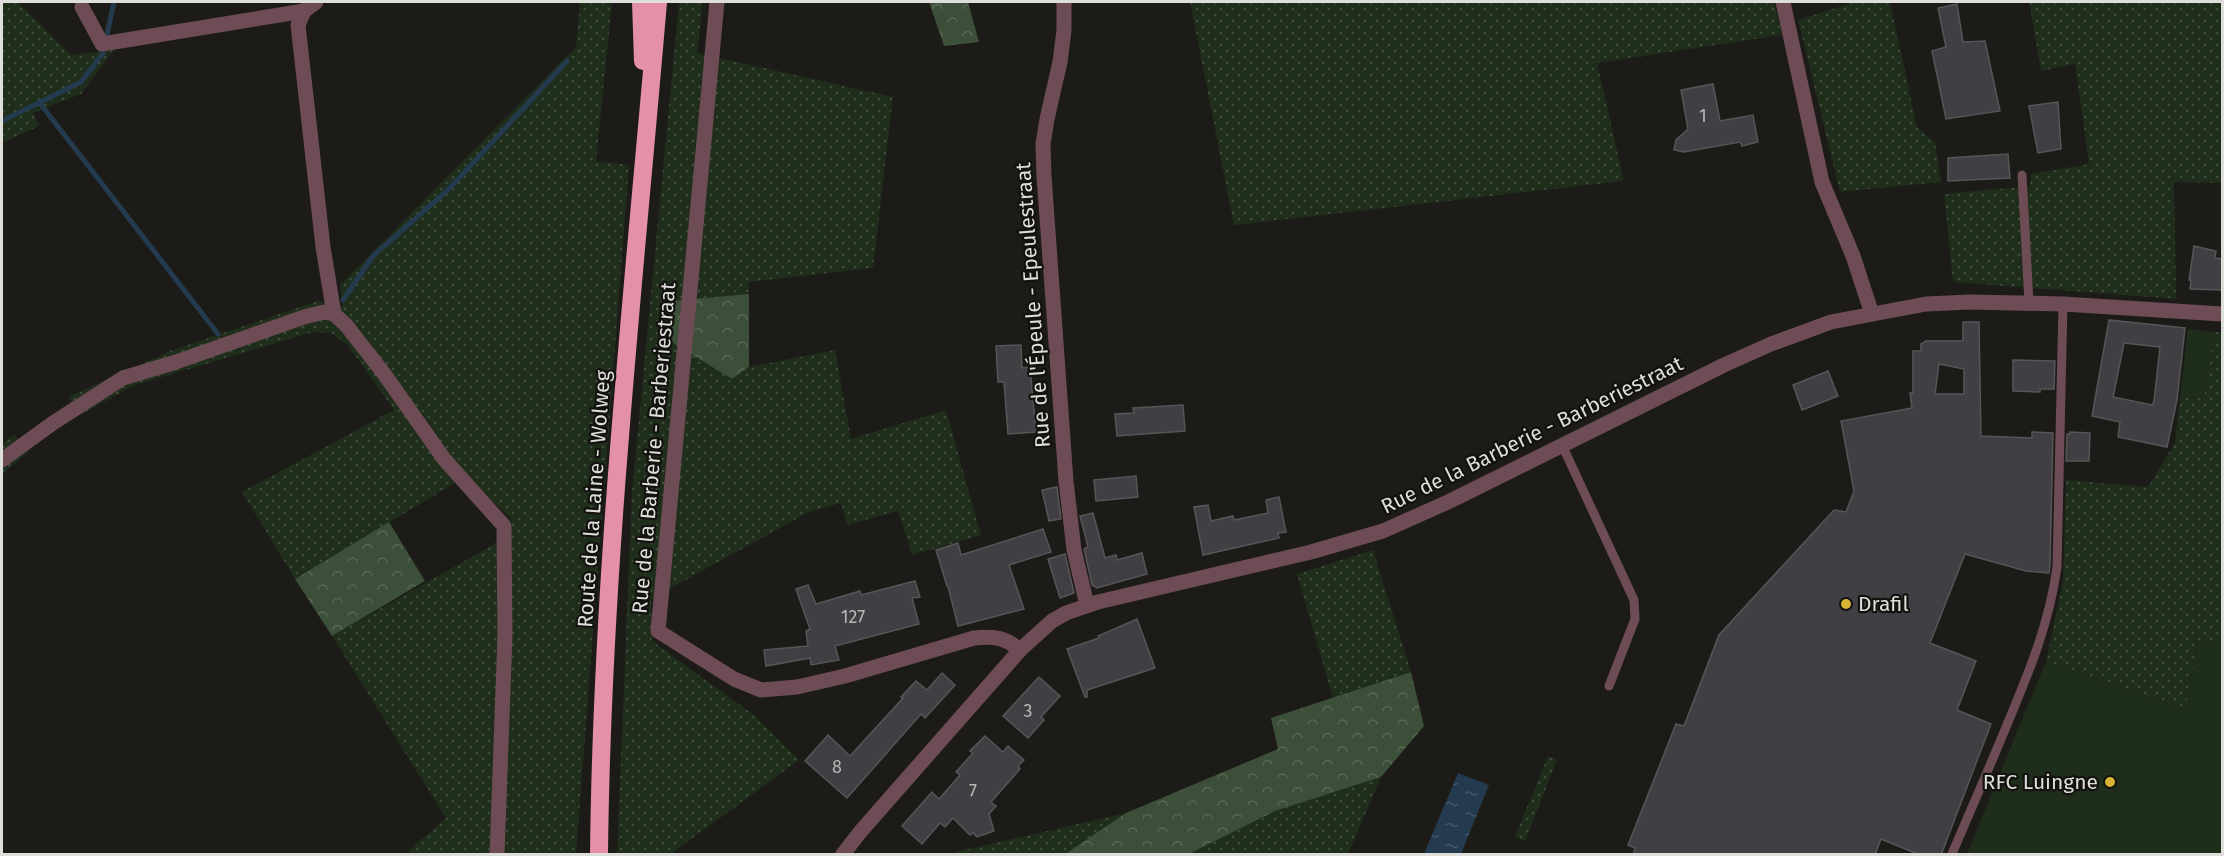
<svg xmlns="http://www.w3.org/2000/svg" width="2224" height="856" font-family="'Fira Sans',sans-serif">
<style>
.grass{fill:url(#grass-dots)}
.forest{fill:url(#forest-crowns)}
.garden{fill:#1f2d1b}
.water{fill:url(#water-ripples)}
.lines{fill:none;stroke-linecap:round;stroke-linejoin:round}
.stream{stroke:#243b4f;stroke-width:5}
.building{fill:#413f43;stroke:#575558;stroke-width:1.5;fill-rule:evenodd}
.lane{stroke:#6e4c55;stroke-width:9}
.street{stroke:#6e4c55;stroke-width:15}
.highway{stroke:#e490a6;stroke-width:18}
.poi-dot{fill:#d7b434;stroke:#13120f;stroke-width:2}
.labels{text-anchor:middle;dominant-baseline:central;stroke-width:4.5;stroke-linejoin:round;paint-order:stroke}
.number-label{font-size:18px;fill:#b7b6b5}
.street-label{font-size:21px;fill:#dededb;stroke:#13120f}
.poi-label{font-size:21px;fill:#dededb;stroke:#13120f;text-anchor:start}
</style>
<defs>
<pattern id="grass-dots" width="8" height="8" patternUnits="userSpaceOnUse" patternTransform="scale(1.5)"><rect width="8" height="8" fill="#1f2d1b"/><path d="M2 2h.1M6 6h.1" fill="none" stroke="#3f4b3c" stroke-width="1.8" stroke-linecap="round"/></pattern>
<pattern id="forest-crowns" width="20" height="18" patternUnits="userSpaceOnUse" patternTransform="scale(1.5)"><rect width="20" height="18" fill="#3c4f38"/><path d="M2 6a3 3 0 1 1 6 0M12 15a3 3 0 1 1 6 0" fill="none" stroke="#586854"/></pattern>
<pattern id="water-ripples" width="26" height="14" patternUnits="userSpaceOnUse" patternTransform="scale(1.5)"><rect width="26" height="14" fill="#243b4f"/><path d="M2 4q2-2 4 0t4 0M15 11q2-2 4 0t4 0" fill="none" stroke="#435768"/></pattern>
</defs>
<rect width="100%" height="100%" fill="#1c1b18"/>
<g class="grass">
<path d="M2 2H18L71 55 114 50 81 94 33 113 39 126 2 143Z"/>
<path d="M580 2H612L596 161 629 165 576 854H410L408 851 446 818 332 636 498 542 512 519 465 477 295 579 242 492 394 410 347 344 331 333 313 332 135 385 82 414 68 397 170 351 318 301 343 306 340 285 576 47Z"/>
<path d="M679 2H703L697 53 893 97 873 268 749 282V294L670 301 732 379 749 367 835 350 851 439 946 410 981 535 912 555 898 511 847 525 841 503 809 512 651 599 652 641 754 715 799 760 671 854H617L632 492Z"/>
<path d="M1190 2H1774L1782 35 1597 63 1624 181 1234 225Z"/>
<path d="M1854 2H1890L1917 127 1935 143 1941 182 1840 192 1798 20Z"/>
<path d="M2029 2H2222V183L2174 182 2176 299 1953 282 1944 194 2030 186 2031 174 2089 164 2075 64 2041 71Z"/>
<path d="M2214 332H2222V643L2198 642 2185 710 2046 661 2063 582 2066 480 2148 487 2175 443 2180 397 2204 398Z"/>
<path d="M14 435 29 452 2 474V444Z"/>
<path d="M1373 550 1411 672 1333 698 1297 574Z"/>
<path d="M1548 756 1557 760 1525 841 1515 837Z"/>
<path d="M1381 777 1348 854H1189L1275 811Z"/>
<path d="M1126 813 1065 854H947Z"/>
</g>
<g class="forest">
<path d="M929 2H968L979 42 944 46Z"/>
<path d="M749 294V367L732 379 668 340 670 301Z"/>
<path d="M389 522 425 581 332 636 295 579Z"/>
<path d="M1411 672 1424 726 1381 777 1275 811 1189 854H1065L1126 813 1278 749 1271 718Z"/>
</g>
<g class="garden">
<path d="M2188 329 2214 332 2204 398 2180 397Z"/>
<path d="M2198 642 2222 643V854H1967L2046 661 2185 710Z"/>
</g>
<path class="water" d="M1458 773 1489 785 1461 854H1424Z"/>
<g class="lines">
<g class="stream">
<path d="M106 39 114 2"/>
<path d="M39 102 218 334"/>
<path d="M2 121 81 82 103 53"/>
<path d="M343 300 373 256 449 189 567 61"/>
</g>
</g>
<g class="building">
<path d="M1957 4 1963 42 1985 41 2000 111 1946 119 1932 51 1946 47 1938 8Z"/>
<path d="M1713 84 1720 121 1753 115 1758 142 1742 146 1740 142 1684 152 1674 150 1676 140 1688 129 1681 90Z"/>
<path d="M2058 102 2061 149 2038 153 2029 106Z"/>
<path d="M2008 154 2010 178 1948 181V158Z"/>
<path d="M2194 246 2216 251 2215 258 2223 259V290L2190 289 2191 280H2189Z"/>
<path d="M2109 320 2185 328 2177 400 2167 447 2118 437 2120 422 2092 416ZM2124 343 2160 347 2154 401 2152 405 2113 397Z"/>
<path d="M1963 322H1979L1981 436 2032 438V432L2053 433 2050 566 2049 573 2026 571 1965 554 1930 643 1976 661 1957 710 1991 724 1941 855H1920L1881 839 1875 855H1633L1635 848 1628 845 1676 724 1684 726 1719 635 1834 510 1846 512 1854 491 1841 421 1912 408 1910 393H1913V351H1921V344L1926 341H1963ZM1939 364 1964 369V394H1935Z"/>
<path d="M1021 345 1022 368 1030 367 1036 432 1008 434 1004 382H998L996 346Z"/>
<path d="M2013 360 2055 361 2054 389H2040V392L2013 391Z"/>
<path d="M1828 371 1838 396 1802 410 1793 385Z"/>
<path d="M1183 405 1185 431 1117 436 1115 414 1134 413 1133 408Z"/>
<path d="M2070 432 2090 433 2089 461H2066L2067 434H2070Z"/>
<path d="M1136 476 1138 497 1096 501 1094 480Z"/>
<path d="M1057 487 1061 519 1049 521 1042 490Z"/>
<path d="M1279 497 1286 532 1278 533 1279 538 1203 555 1194 507 1208 505 1211 521 1233 516 1234 520 1268 513 1266 500Z"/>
<path d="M1093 513 1105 558 1116 555 1117 560 1142 553 1147 574 1097 588 1092 585 1084 549 1088 547 1080 516Z"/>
<path d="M1043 529 1051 552 1009 565 1024 609 958 626 948 586H947L936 550 958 543 961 555Z"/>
<path d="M1065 554 1074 593 1060 598 1048 559Z"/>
<path d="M915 581 920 597 912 598 919 624 835 646 839 660 811 665 810 658 766 666 764 650 808 646 806 631 810 629 796 589 808 585 816 604 860 591 861 595Z"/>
<path d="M1137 619 1155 668 1087 690V697H1085L1067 649 1099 638 1098 636Z"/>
<path d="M942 673 955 685 925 718 921 714 847 798 805 761 828 735 850 756 903 698 901 697 916 681 927 690Z"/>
<path d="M1039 677 1060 696 1041 717 1044 720 1028 738 1003 716Z"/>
<path d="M985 736 1003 752 1008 746 1024 760 1018 766 1020 769 991 802 996 806 989 814 994 831 977 837 973 833 970 835 953 818 945 827 940 823 922 844 902 826 932 792 939 799 960 775 956 772 973 753 970 751Z"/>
</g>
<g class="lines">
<g class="lane">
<path d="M2022 175 2029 303"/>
<path d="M1562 445 1634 600 1635 619 1609 686"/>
<path d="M1952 854C1969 814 1987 773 2004 732 2027 677 2049 626 2057 567L2063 304"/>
</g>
<g class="street">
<path d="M316 2 304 11 298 25 323 247 334 314"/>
<path d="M717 2 658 631 734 679 761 690 797 687 845 676 974 638C993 636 1005 637 1020 650"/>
<path d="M1064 2V30L1060 62 1047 119 1043 144 1044 176 1066 481 1074 550 1087 605"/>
<path d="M1783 2 1822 182 1853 256 1872 314"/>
<path d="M82 7 102 44 304 11"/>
<path d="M2 460 53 423 123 378 176 362 304 317 324 312 334 314 346 325 385 375 444 459 504 526 505 635 497 854"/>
<path d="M843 854 861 831 1020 650 1052 621 1066 613 1098 602 1311 552 1383 531 1448 502 1724 365 1771 344 1831 322 1926 304 1970 302 2063 304 2222 314"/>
</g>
<g class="highway">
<path d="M641 2 643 61"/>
<path d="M599 854C602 569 634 285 658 2"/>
</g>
</g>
<g class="poi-dot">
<circle cx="1846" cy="604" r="6"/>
<circle cx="2110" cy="782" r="6"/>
</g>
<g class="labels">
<g class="number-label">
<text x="1703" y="116">1</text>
<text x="853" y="617">127</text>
<text x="1028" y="711">3</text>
<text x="837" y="767">8</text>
<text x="973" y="791">7</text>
</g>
<g class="street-label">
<text transform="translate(1033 305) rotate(-94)">Rue de l'Épeule - Epeulestraat</text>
<text transform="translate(1532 435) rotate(-26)">Rue de la Barberie - Barberiestraat</text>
<text transform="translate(654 448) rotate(-85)">Rue de la Barberie - Barberiestraat</text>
<text transform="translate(594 499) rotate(-86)">Route de la Laine - Wolweg</text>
</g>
<g class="poi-label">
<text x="1858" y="604">Drafil</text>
<text x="2098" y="782" text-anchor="end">RFC Luingne</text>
</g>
</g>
<rect width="2224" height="856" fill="none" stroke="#dededb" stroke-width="6"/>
</svg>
